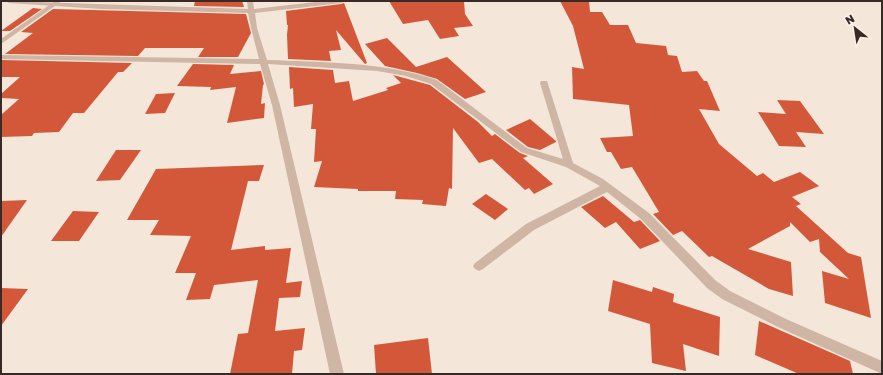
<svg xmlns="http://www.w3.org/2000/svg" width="883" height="375" font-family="'Golos Text',sans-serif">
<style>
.building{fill:#d35839}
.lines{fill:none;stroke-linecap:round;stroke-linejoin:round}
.minor{fill:#ceb5a4;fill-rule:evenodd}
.tertiary{fill:#ceb5a4;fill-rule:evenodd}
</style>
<rect width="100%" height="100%" fill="#f4e7da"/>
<g class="building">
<path d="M195 1H242L244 7 194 6Z"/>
<path d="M389 1H464L465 14 473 26 454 28 459 36 440 39 428 20 403 24Z"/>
<path d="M560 1H589L590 12H602L610 25H628L636 43 666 46 668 55 677 56 682 72 697 71 704 81H707L720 111 699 109 719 144 757 176 763 173 774 182 800 172 819 186 792 197 801 204 796 206 848 253 861 257 871 318 825 303 822 271 849 279 820 252 819 239 810 242 790 222V226L748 249 791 262 793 296 769 289 712 256 709 257 682 231 673 235 653 214 659 212 632 167 621 169 611 152H607L600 138 633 136 629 105 573 99 572 67 584 69 573 26Z"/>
<path d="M344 3 367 63 365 64 336 30 341 50 329 51 331 61 288 59 287 35 288 25H287L286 11 341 4Z"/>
<path d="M33 8 42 9 10 31H1Z"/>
<path d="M53 9 246 14 251 33 238 57H198L204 48H145L138 56 5 54 33 33 21 32Z"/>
<path d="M387 38 416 67 447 57 486 92 465 99 437 79 417 73 385 66 365 44Z"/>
<path d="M1 60 132 63 123 72H118L84 113H73L59 132 34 133 32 136 1 137V115L19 99 1 98V94L20 77H1Z"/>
<path d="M193 64 234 65 230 74 261 71 264 84 263 85 261 104 265 103 264 118 227 123 236 87 210 90 211 87 177 86Z"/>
<path d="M289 67 333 70 335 83 349 81 353 101 388 90 386 88 401 83 393 75 430 85 478 122 492 136 495 134 520 153 528 156 523 158 553 184 534 194 529 188 525 190 492 159 479 163 453 128 452 189 449 188 446 206 422 204 423 200 395 199 396 191H358V189L314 187 322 161 314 162 316 129H311L313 104 294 107 293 88 290 89Z"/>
<path d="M175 93 165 113 145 114 156 94Z"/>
<path d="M777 100 800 101 824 134 796 132 806 147 779 146 758 112 786 114Z"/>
<path d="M530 119 556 141V142L540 150 528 147 506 130Z"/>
<path d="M116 150H141L120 180 96 181Z"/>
<path d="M264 165 259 181H248L231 250 265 246V250L291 248 286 283 302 281 300 297 279 298 275 331 305 328 302 350 294 351 292 374H230L238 334 248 333 258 280 214 285 210 299 186 300 196 273H175L191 236 150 235 159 220H127L156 169Z"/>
<path d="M486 194 508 209 495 220 472 204Z"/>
<path d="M603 196 634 222 640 220 660 241 640 249 616 222 605 228 581 207Z"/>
<path d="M27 200 1 237V201Z"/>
<path d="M73 211 99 212 79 241H51Z"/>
<path d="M613 280 652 292 653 287 674 294 673 302 720 317 719 356 683 344 686 371 652 363 650 324 608 311Z"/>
<path d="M1 288 28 289 1 326Z"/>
<path d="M759 321 850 361 853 374H799L755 355Z"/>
<path d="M428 338 432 374H376L374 345Z"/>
</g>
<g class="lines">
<path class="minor" d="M6 1 248 9 247 1H253L254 9 324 1H344L341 3 255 13 257 28 267 60C322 62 385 62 437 80L527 148 563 159 540 83 541 81H547L573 163 603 179 649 213 715 280 730 291 786 319 882 361V374L778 327 722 299 707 288 641 219 607 192 534 230 483 269 479 271 475 269 473 266 475 263 526 224 600 186 566 167 521 152 431 84 406 76 377 71 268 64 280 105 344 374H330L272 105 260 64 1 59V55L259 59 251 28 248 13 101 9 9 3Z"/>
<path class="tertiary" d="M55 1H62L1 44V39Z"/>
</g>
<rect width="883" height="375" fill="none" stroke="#382b27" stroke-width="4"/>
<g transform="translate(855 28) rotate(330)" stroke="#fbf1e7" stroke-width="3" paint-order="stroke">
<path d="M0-3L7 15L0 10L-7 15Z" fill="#382b27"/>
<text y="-6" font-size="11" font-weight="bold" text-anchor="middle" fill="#382b27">N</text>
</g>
</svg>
